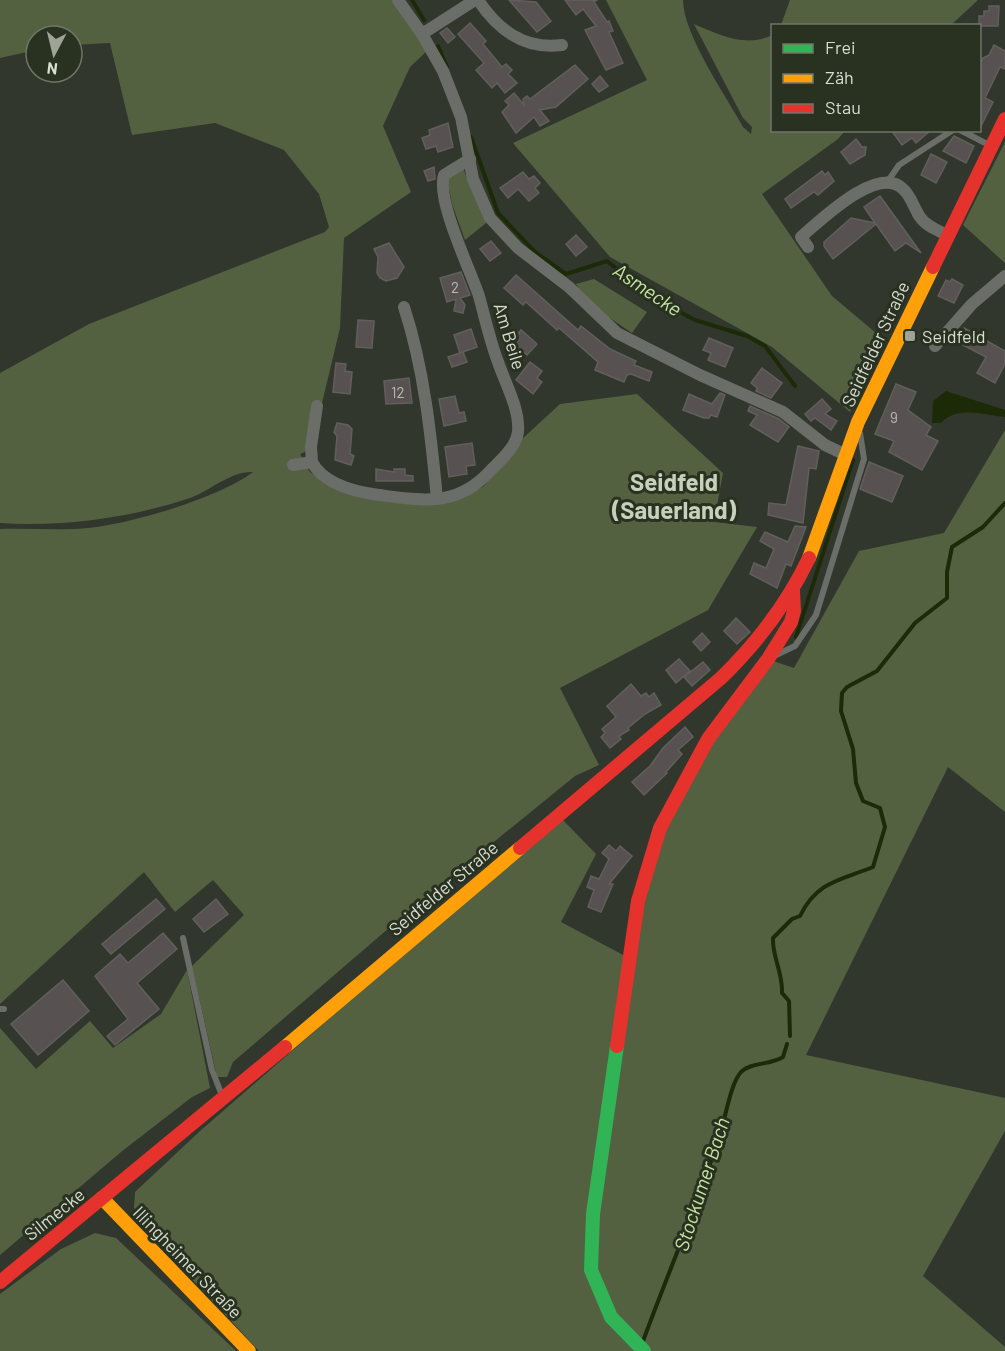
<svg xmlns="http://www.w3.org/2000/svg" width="1005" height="1351" font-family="Barlow,sans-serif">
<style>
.green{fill:#536141}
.water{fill:#1d2a08}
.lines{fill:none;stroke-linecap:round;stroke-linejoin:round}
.stream{stroke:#1d2a08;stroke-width:4}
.building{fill:#575251;stroke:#615f5c;stroke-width:1.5}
.lane{stroke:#6b6d69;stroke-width:6}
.street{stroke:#6b6d69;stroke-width:12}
.fast{stroke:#30b455;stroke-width:14}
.slow{stroke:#ff9f0a;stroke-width:14}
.jam{stroke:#e5322d;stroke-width:14}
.poi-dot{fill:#9fa499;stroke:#293120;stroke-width:2}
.labels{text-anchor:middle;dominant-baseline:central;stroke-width:6;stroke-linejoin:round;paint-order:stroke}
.number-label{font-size:15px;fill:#b8bbb2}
.street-label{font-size:18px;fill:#d9ded3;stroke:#293120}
.poi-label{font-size:18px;fill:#d9ded3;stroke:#293120;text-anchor:start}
.water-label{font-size:20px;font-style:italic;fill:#c8e5a4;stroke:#293120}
.district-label{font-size:24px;font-weight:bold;fill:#c6d0ba;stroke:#293120}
</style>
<rect width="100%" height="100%" fill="#32372d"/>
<g class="green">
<path d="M0 0H396L429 49 410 67 383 126 411 192 344 238 340 328 311 449 300 454 310 472 326 483 356 494 461 498 484 486 521 440 560 404 637 394 723 473 714 522 757 527 708 610 560 688 599 765 575 776 410 910 233 1062 227 1077H217L192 966 244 915 213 880 175 912 144 872 0 1004V529C29 528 59 531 88 528 130 524 219 498 253 472 230 471 210 491 190 498 130 518 63 527 0 523V373L89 324 325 232 329 227 319 194 284 150 215 123 132 135 110 43 72 45V36H36V50L0 58Z"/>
<path d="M606 0H683C683 34 726 96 743 127L751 134 752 127 743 118 694 24C719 35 746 48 772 35V130L845 131 838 139 762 194 832 296 883 339 850 412 772 347 610 257 513 143 647 80Z"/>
<path d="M790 0H978L951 25H781Z"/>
<path d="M1005 142V263L963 225Z"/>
<path d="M463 168 486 223 465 240 452 204 447 179Z"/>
<path d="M594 279 647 312 632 333 589 304 576 284Z"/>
<path d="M1005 430V812L948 767 806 1055 1005 1098V1131L923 1276 1005 1347V1351H259L150 1234 134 1208 135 1192 200 1131 308 1037 562 819 596 854 561 922 627 957 657 843 705 751 770 660 794 668 859 551 944 533Z"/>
<path d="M187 970 210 1088 192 1097 121 1152 0 1255V1028L36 1069 90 1021 113 1048 161 1014Z"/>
<path d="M95 1233 116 1238 236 1351H0V1294L61 1249Z"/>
</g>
<path class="water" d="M946 391 1005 410V417C986 415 956 405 941 423H932L933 401Z"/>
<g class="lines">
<g class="stream">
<path d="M412 0 424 20"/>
<path d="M438 46 447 67"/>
<path d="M471 137 498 213 535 252 566 274 607 261 653 298 695 320 747 336 765 346 795 386"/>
<path d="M796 637 853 460"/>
<path d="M790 1036 789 1001 782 993C783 972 772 957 773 938L792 919 800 916C817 881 841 880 873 867L885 827 880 808 863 801 856 783 853 749 841 711 842 693 847 687 877 671 915 623 947 598V572L952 547 983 527 1005 503"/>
<path d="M642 1344C667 1275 697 1207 719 1137 725 1121 730 1084 741 1072 751 1062 771 1065 783 1057L787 1044"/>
</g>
</g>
<g class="building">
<path d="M509 0 536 2 551 21 537 32Z"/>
<path d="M565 0H597L594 2 607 22 609 21 613 31 609 32 623 63 606 70 585 30 596 26 583 9 576 15Z"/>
<path d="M989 6H999L998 26H979V16H984V11H989Z"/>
<path d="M470 23 486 41 483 44 502 67 506 64 512 70 508 74 517 83 505 93 497 83 492 88 476 70 484 63 458 34Z"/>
<path d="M447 28 455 37 448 43 440 33Z"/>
<path d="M994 45 1005 51V69L1000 67 985 98 993 102 980 128V64L983 58 989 55Z"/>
<path d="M575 65 588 79 556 107 540 110 549 121 540 126 534 117 516 133 502 112 509 105 505 101 514 93 524 105 523 99 527 96 530 99Z"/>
<path d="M600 76 608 86 599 92 592 84Z"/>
<path d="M448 123 453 147 438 152 436 146 426 149 422 138 430 135 429 130Z"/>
<path d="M891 130H931L916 143 912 138 902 145Z"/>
<path d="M954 136 974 146 966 163 943 151Z"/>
<path d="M856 139 862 147H866L865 155 850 164 841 152Z"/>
<path d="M931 154 947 162 936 183 921 175Z"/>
<path d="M434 167 435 179 428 181 424 171Z"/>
<path d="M822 171 825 175 828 172 834 181 818 195 814 192 791 208 785 199Z"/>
<path d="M523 172 529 179 534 176 540 183 535 188 539 193 529 201 518 189 508 198 500 188Z"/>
<path d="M880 196 921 253 906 243 895 251 876 224 833 259 824 246V242L851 218 875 223 864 207Z"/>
<path d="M576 235 587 247 576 256 566 244Z"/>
<path d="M491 241 501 253 490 261 480 249Z"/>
<path d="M389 243 404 267 397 278 386 281 380 278 377 273 378 257 374 249Z"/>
<path d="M461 272 470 295 460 298 465 305 463 313 454 311 456 299 447 302 440 278Z"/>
<path d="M516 275 578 330 581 326 610 349 636 361 634 365 652 372 649 381 631 374 627 375 624 382 595 370 598 362 559 328 557 330 526 302 523 305 504 288Z"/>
<path d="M952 279 963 285 954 303 938 296 946 280 950 282Z"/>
<path d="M358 320 374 321 372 348 356 347Z"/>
<path d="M964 328 1005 351V364L995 383 977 373 986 357 957 342Z"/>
<path d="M471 329 477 347 460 353 454 335Z"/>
<path d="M514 329 519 333 521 330 537 344 527 355 507 337Z"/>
<path d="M709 338 733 348 725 367 708 360 711 353 703 350Z"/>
<path d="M463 352 467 362 452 367 448 357Z"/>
<path d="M530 362 542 371 537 378 542 382 533 394 516 380Z"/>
<path d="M336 363 346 364 345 371 352 372 350 394 333 392Z"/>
<path d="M762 368 782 383 771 398 756 391 757 388 751 383Z"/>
<path d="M409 378 412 403 386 404 384 381Z"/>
<path d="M896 384 916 392 908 410 931 427 926 435 938 441 922 470 889 452 894 441 875 434Z"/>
<path d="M720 393 725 395 717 417 711 415 709 418H704L683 410 689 394 712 404Z"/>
<path d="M455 396 459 413 464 412 466 421 444 426 439 399Z"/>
<path d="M822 399 831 409 825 414 837 421 831 430 815 418 811 421 805 414Z"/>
<path d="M750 406 779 419 789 427 778 442 750 425 757 415 748 411Z"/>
<path d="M337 423 348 425 352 429 350 454 354 456 351 465 335 460 337 436 334 432Z"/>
<path d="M472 443 475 465 466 466 467 474 449 477 445 447Z"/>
<path d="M798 446 819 451 816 469 809 468 803 523 768 515 769 503 786 505Z"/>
<path d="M869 462 903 476 892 502 860 489Z"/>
<path d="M376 469 394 472V469H405V475L413 476V481H376Z"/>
<path d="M795 526 806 527 791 566 786 564 777 588 750 574 754 563 766 568 774 549 760 541 765 532 788 542Z"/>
<path d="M736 618 750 632 737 644 724 631Z"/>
<path d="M702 633 710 642 701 651 693 642Z"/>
<path d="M679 659 690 671 676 683 666 670Z"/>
<path d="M703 662 710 670 692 686 684 677Z"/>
<path d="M631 684 641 696 646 693 649 697 654 693 661 705 645 714 628 728 629 730 619 736 621 739 610 748 601 737 605 733 602 729 616 717 607 706Z"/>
<path d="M685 727 693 737 678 750 682 754 666 772 667 773 644 795 632 782 650 766 663 748Z"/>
<path d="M609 845 616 851 620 846 632 856 609 884H613L601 912 588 907 594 890 587 887 591 876 599 879 609 859 602 853Z"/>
<path d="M156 899 165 909 111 954 102 944Z"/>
<path d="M216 899 228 914 204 932 193 919Z"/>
<path d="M163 933 177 949 137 983 159 1009 115 1045 107 1036 128 1019 95 976 120 954 128 963Z"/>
<path d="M63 980 89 1011 38 1055 11 1024Z"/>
</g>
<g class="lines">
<g class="lane">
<path d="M960 130 991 146"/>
<path d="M888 181 899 165 953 130"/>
<path d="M774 656 795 646 816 615 864 459 860 433"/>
<path d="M183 938 212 1070 223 1098"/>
<path d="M0 1009H4"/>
</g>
<g class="street">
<path d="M398 0 422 34 443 71 461 117 473 179 490 218 518 248 569 287 617 333 700 375 783 412 825 445 846 455"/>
<path d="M478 0C498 30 524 50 562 45"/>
<path d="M422 34 475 0"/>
<path d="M808 247 801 237C821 220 878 164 903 189 911 196 914 208 920 217 926 226 937 230 947 235"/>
<path d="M404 307C424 368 431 435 437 499"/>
<path d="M935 346 972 304 1005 276"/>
<path d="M312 462 311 447 317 406"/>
<path d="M293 465 312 462C324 485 356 492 379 495 427 501 458 507 492 469 502 459 516 447 518 432 520 409 505 383 498 362 490 341 485 318 479 296 470 269 436 200 444 175L470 159"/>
</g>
<path class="fast" d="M617 1046 593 1214 591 1270 611 1317 644 1351"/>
<g class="slow">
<path d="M809 558 858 422 933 267"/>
<path d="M285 1047 520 848"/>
<path d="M102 1198 249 1351"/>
</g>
<g class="jam">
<path d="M933 267 1005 119"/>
<path d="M520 848 721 678C758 642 787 604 809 558"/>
<path d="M617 1046 638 901 660 828 708 739 768 659 791 622 794 611 793 591"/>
<path d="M0 1282 285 1047"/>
</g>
</g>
<rect class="poi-dot" x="904" y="330" width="12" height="12" rx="3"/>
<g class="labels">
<g class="number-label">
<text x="455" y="287">2</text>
<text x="398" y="392">12</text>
<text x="894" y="417">9</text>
</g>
<g class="street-label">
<text transform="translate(510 336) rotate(73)">Am Beile</text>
<text transform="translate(875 344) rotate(-65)">Seidfelder Straße</text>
<text transform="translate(443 888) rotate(-40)">Seidfelder Straße</text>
<text transform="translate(54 1214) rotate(-39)">Silmecke</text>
<text transform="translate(188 1262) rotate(46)">Illingheimer Straße</text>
</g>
<g class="poi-label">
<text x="922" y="336">Seidfeld</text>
</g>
<g class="water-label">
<text transform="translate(648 289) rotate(34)">Asmecke</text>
<text transform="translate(701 1184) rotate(-72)">Stockumer Bach</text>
</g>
<g class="district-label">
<text x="674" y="481">Seidfeld<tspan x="674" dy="28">(Sauerland)</tspan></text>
</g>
</g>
<rect x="771" y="24" width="210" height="108" fill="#293120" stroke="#6f7668" stroke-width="1.5"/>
<rect x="783" y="44" width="30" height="9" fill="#30b455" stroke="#6f7668" stroke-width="1.5"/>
<text x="825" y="54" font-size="18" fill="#d9ded3">Frei</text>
<rect x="783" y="74" width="30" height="9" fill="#ff9f0a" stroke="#6f7668" stroke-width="1.5"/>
<text x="825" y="84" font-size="18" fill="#d9ded3">Zäh</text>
<rect x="783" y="104" width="30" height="9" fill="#e5322d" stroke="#6f7668" stroke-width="1.5"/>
<text x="825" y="114" font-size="18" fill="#d9ded3">Stau</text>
<g transform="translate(54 54) rotate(187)"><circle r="28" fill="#293120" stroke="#6f7668" stroke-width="1.5"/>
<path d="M0-4.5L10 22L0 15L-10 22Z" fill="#9fa499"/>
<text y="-9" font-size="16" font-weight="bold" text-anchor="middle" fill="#d9ded3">N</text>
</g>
</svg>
